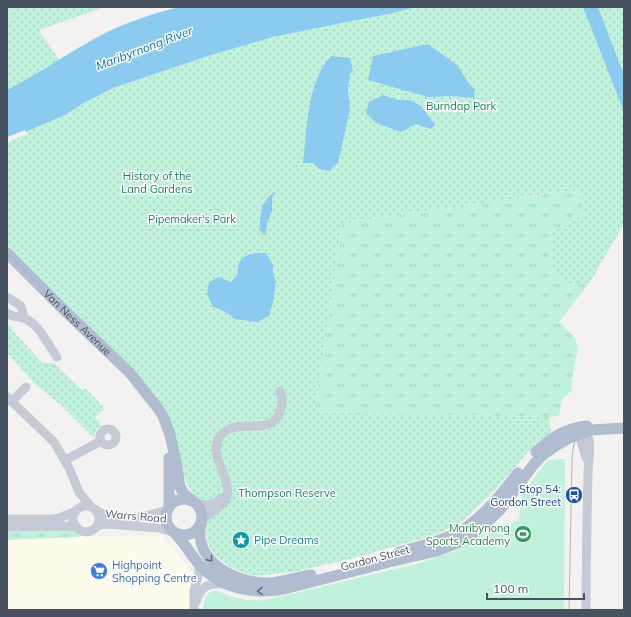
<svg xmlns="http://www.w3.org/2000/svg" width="631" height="617" font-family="Mulish,sans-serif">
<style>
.commercial{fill:#fdfbec}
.grass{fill:url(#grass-tufts)}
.park{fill:url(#park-dots)}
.pitch{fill:#c0f1db}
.water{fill:#8ccbf0}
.pier{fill:#f4f2f1}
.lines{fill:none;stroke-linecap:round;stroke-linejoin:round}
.minor{stroke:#c5cbd6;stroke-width:9}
.major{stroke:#b1bcd1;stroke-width:11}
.tram{stroke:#b3b5bc;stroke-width:1}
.oneway{stroke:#626c7c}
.labels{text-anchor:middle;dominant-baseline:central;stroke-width:3;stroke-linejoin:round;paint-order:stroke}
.park-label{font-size:11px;fill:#14865f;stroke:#fff}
.street-label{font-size:11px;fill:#485160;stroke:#fff}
.transit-label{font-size:11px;fill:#164399;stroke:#fff;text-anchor:end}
.leisure-label{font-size:11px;fill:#27864d;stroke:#fff;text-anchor:end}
.culture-label{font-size:11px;fill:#0d838f;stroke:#fff;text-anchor:start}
.shop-label{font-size:11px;fill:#366cbe;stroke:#fff;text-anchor:start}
.water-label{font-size:12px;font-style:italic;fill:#0775b4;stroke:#fff}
</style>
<defs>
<pattern id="grass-tufts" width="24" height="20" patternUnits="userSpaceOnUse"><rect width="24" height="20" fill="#c0f1db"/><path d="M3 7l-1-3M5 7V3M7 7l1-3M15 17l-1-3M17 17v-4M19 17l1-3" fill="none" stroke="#a6d0be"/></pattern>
<pattern id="park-dots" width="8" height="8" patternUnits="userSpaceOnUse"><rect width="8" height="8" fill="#c0f1db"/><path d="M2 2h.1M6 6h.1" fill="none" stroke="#a6d0be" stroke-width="1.8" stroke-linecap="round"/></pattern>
</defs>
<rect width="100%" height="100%" fill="#f4f2f1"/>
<path class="commercial" d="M7 536H162L186 564 191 573 190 610H7Z"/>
<g class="grass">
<path d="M581 189 584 215 553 232 551 267 565 285 590 282 559 322 575 338 578 349 573 373 571 391 562 399 559 416 549 417 315 412 342 223Z"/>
<path d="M7 530H75L80 537 7 540Z"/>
</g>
<g class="park">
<path d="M7 7H105L39 30 59 60 24 82 7 90Z"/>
<path d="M416 7H624V224L590 282 565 285 551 267 553 232 584 215 580 189 342 223 315 412 549 417 551 433 537 442 494 491 463 521 435 535 354 558 294 572 252 576 232 568 214 555 207 542 205 508 193 495 184 477 172 427 157 397 111 348 42 283 7 246V140L65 115 82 104 113 88 208 56 273 37 362 19 389 14Z"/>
<path d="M7 322 15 333 42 363H54L82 390 85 388 105 409 95 417 101 426 96 430 94 438 61 405 34 383 7 353Z"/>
</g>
<g class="pitch">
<path d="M7 7H15L10 22 7 25Z"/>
<path d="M565 459 564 610H203L205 597 211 591C220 590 225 595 233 597 244 600 255 601 266 600L416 564 452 552 463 547 489 529 510 525 519 518 522 494 548 460Z"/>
</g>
<g class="water">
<path d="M179 7H416L389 14 362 19 273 37 208 56 113 88 82 104 65 115 7 140V90C35 76 60 58 87 43 115 26 147 15 179 7Z"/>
<path d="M583 7H598L624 75V112Z"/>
<path d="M428 44 457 65 470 85 475 89 474 98 452 96 428 97 368 80 373 56Z"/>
<path d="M331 56 350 58 353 71 350 74 348 90 350 110 338 163 329 171 319 169 313 163H303C307 130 307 81 331 56Z"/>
<path d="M383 95 397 100H410L421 106 435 125 431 129 416 124 401 132 376 123 366 113 369 102Z"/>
<path d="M274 192 276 193 272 198V211L267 224 266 233 264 235 259 229 260 227C261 210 260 204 274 192Z"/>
<path d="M256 253H266L273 265V274L276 282 273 302 269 316 257 322 234 319C228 312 221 309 213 307L207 294 209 282 219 277 231 282 238 274C236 261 243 255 256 253Z"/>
</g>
<path class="pier" d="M25 130 27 134 8 142 7 137Z"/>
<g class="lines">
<g class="minor">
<path d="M7 297 21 306 24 318"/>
<path d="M7 313C13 318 21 316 28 320 41 328 48 345 57 357"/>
<path d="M7 397 54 442 69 468 79 492 91 507"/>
<path d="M12 401 26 387"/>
<circle cx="108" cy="437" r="8"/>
<path d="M579 434 586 458"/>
<path d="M65 460 101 441"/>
<path d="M196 503C205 506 215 506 221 498"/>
<circle cx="86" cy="519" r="13"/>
<path d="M96 510C117 525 145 517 167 510"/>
<path d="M7 519H52L59 518 76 511"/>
<path d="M202 520C209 512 220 509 225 501 237 482 203 453 222 434 240 417 268 437 279 414 283 406 283 399 280 391"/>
<path d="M98 525 108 524 159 528 173 532"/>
<path d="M7 527 64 526 77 527"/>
<path d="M196 602C201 585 209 583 225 584"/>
<path d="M194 610V590L199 573V564"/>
<path d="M586 610C586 565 587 519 588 474 588 460 593 444 586 431"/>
</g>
<g class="major">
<path id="s1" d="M7 253 63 309 130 373 157 407 163 416 170 435 175 457 180 487 184 494 193 501"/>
<path d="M536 452C550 438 566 428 587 426"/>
<circle cx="184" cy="517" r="18"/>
<path d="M169 507V458"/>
<path d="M201 523C192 562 237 584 269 583 283 582 297 577 311 575"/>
<path d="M175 533C184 543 190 553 198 563 220 588 252 595 284 589L393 561 437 551 460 542 481 528 500 510 534 464 544 454 554 447 567 439 591 430 624 428"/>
<path d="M399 552C421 546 444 541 464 529 486 514 502 493 518 473"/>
</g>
<path class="tram" d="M569 610 572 462C573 420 590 426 624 426"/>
</g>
<defs><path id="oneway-chevron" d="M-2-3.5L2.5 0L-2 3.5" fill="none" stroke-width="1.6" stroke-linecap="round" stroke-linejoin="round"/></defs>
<g class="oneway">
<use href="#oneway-chevron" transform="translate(210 559) rotate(51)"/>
<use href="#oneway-chevron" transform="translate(260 591) rotate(179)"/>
</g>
<defs>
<symbol id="bus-disc" viewBox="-11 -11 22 22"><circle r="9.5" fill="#1a4fb4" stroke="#fff"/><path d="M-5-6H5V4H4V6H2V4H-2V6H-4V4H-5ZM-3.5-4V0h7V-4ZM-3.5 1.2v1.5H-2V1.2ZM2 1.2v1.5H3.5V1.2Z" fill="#fff"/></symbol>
<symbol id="stadium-disc" viewBox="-11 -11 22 22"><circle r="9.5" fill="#2e9e5b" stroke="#fff"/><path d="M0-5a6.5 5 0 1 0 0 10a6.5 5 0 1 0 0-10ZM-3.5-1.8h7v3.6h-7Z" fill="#fff"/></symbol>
<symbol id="sight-disc" viewBox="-11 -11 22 22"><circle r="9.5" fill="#0f9aa8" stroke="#fff"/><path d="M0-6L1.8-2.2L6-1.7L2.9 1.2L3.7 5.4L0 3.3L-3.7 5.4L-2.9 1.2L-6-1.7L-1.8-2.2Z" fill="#fff"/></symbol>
<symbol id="supermarket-disc" viewBox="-11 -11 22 22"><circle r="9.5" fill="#3f7fe0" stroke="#fff"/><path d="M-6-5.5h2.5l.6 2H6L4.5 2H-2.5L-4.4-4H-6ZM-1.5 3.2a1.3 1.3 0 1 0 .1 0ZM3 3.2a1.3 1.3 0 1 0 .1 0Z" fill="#fff"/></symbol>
</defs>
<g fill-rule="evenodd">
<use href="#bus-disc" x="564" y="485" width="20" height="20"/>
<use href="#stadium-disc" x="513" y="524" width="20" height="20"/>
<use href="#sight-disc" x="231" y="530" width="20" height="20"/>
<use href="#supermarket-disc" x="89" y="561" width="20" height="20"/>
</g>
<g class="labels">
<g class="park-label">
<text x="461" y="106">Burndap Park</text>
<text x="157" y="176">History of the<tspan x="157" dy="13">Land Gardens</tspan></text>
<text x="192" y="219">Pipemaker's Park</text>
<text x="287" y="493">Thompson Reserve</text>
</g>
<g class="street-label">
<text stroke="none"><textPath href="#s1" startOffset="99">Van Ness Avenue</textPath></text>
<text transform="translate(136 516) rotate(5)">Warrs Road</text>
<text transform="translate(375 558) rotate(-15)">Gordon Street</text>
</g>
<g class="transit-label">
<text x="561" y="489">Stop 54:<tspan x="561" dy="13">Gordon Street</tspan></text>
</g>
<g class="leisure-label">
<text x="510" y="528">Maribynong<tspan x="510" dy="13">Sports Academy</tspan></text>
</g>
<g class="culture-label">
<text x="254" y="540">Pipe Dreams</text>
</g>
<g class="shop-label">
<text x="112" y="565">Highpoint<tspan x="112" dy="13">Shopping Centre</tspan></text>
</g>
<g class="water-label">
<text transform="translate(144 48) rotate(-21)">Maribyrnong River</text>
</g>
</g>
<rect width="631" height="617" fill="none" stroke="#485160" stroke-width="16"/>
<path d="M487 593v6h97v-6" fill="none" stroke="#485160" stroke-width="2"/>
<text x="493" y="593" font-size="12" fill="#485160" stroke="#ffffff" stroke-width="3" paint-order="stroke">100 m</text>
</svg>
